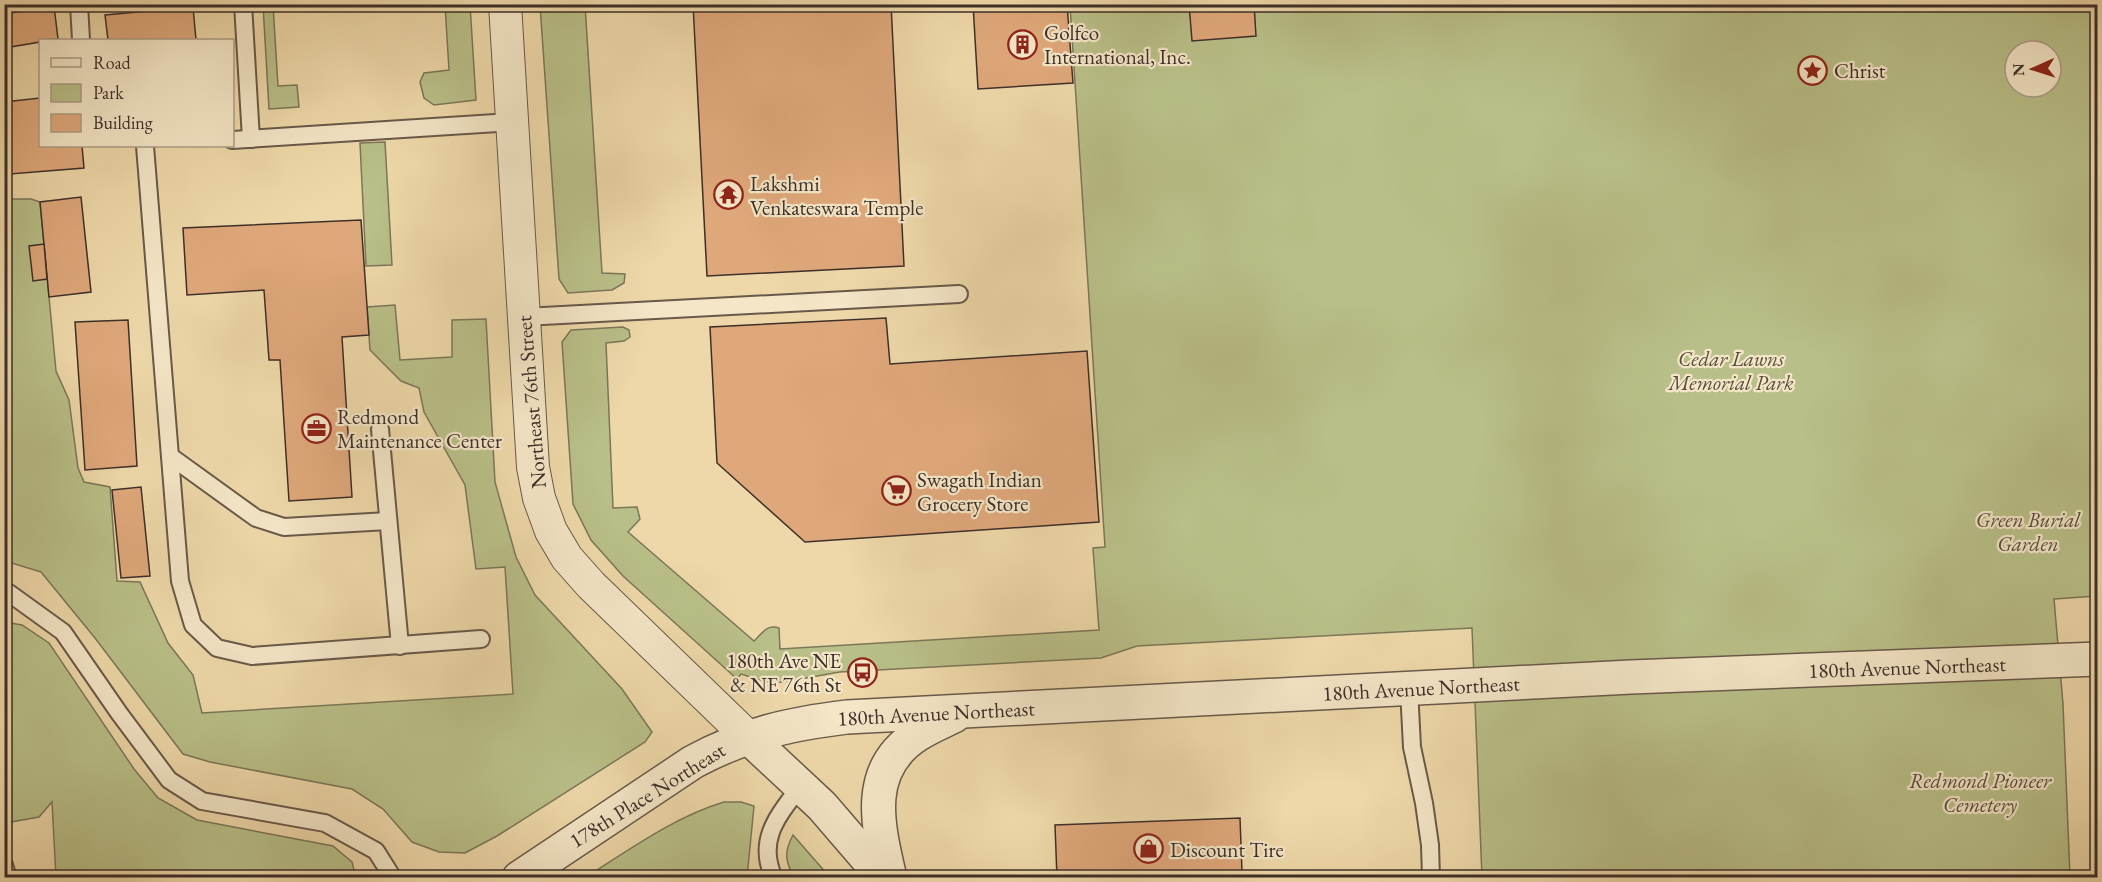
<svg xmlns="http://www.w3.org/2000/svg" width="2102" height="882" font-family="'EB Garamond',serif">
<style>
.green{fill:#b9bf88;stroke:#7b7759;stroke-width:1.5;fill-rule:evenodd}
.building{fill:#dfa87b;stroke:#3d2f2a;stroke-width:1.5}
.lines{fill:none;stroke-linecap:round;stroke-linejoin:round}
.service-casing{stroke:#69594a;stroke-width:20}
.minor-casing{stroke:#69594a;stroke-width:34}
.tertiary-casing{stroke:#69594a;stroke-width:36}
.service{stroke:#f4e6c7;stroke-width:16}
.minor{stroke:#f4e6c7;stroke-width:32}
.tertiary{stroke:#f4e6c7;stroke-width:33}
.labels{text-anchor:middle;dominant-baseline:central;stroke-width:4.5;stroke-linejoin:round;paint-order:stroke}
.poi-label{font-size:21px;fill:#3d2f2a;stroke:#f4e6c7;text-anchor:start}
.park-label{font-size:21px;font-style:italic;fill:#564c3d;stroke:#f4e6c7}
.street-label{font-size:21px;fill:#3d2f2a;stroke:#f4e6c7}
</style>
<rect width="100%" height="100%" fill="#eed8a9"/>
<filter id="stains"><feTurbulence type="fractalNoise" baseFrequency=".00333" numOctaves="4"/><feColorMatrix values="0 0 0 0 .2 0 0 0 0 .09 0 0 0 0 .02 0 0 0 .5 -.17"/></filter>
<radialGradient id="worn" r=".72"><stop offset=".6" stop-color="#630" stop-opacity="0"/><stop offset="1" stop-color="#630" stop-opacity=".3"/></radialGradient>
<g class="green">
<path d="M263 5H273L278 86 297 85 299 107 269 109Z"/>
<path d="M445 5H470L476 100 434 105 424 98 420 82 424 73 449 70Z"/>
<path d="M540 5H585L602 273 625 274 624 283 612 290 568 293 559 279Z"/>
<path d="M1070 5H2097V596L2054 599 2063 704 2070 877H1482L1472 628 1137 646 1101 658 840 672 783 682H767L741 674 737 679 623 576 591 540 573 504 562 342 571 330 623 327 629 330 630 337 624 341 606 343 613 508 637 507 640 519 628 532 754 641C762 634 766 624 779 628L780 649 1099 630 1093 548 1105 547ZM2015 51H2051V87H2015Z"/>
<path d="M385 142 392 265 366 266 360 143Z"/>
<path d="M4 199H31L40 202 56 371 69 400 78 468 84 482 110 487 117 581 140 582 168 643 193 675 202 713 513 694 505 567 476 569 465 485 424 412 419 388 401 381 370 350 367 307 395 305 400 360 452 357V320L486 319 495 482 516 557 535 595 622 689 652 732 645 742 497 836 465 853 439 852 412 842 383 809 352 789 210 762 183 754 95 638 41 572 5 561Z"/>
<path d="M5 622 22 625 49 643 134 769 158 798 197 820 333 846 352 862 356 877H56L52 802 39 817 5 823Z"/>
<path d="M724 802H741L754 806 747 877H586C629 850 674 817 724 802Z"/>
<path d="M793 835 827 874 829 877H794C785 861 784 852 793 835Z"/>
</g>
<g class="building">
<path d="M693 4H891L904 266 707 276Z"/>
<path d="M973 4H1067L1073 83 978 89Z"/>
<path d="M1189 4H1254L1256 36 1192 41Z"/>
<path d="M54 6 58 39 40 40V42L4 48V14Z"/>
<path d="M193 7 196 40H108L105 15Z"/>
<path d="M40 98V146H82L84 168 10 174 4 123V102Z"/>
<path d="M81 197 91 292 49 297 40 202Z"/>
<path d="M361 220 369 335 342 337 352 497 289 501 280 360H269L264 290 187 295 183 228Z"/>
<path d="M44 244 47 279 33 281 29 246Z"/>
<path d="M886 318 890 364 1087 351 1099 522 805 542 717 463 710 327Z"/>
<path d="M128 320 137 466 85 470 75 322Z"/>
<path d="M141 487 150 576 121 578 112 490Z"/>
<path d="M1240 818 1242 872 1220 873V878H1057L1055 825Z"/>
</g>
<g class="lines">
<defs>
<g id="service">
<path d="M79 4 81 40"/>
<path d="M243 4 251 139"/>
<path d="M232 140 512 122"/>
<path d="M145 146 180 581 193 625 217 648 252 656 481 639"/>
<path d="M524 317 959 294"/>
<path d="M380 429 400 646"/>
<path d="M170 456 256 518 284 527 388 521"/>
<path d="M4 594 9 593 63 632 119 713 169 780 202 801 325 823 376 851 393 878"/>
<path d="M1409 689 1412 747 1424 803 1430 845 1431 878"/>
<path d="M4 865 8 878"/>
<path d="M774 878C756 839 779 815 801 785"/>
</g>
<path id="minor" d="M505 4 533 467 539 498 551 531 567 558 591 585 747 736"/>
<g id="tertiary">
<path d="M747 736 822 806 884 878"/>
<path d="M519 878 693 762C745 734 789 724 847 717L1631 677 2098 659"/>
<path d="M890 878C878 826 863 770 917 735 929 727 942 722 954 716"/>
</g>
</defs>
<use href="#service" class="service-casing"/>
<use href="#minor" class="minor-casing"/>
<use href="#tertiary" class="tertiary-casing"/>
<use href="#service" class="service"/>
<use href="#minor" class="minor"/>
<use href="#tertiary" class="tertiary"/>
</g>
<defs>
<symbol id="building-ring" viewBox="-11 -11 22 22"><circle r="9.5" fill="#f4e6c7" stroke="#8f2418" stroke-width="1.5"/><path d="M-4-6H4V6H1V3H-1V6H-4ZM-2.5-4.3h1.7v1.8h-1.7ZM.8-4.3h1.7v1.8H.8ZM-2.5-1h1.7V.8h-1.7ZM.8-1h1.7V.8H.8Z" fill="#8f2418"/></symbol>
<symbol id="sight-ring" viewBox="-11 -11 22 22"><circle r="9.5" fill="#f4e6c7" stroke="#8f2418" stroke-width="1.5"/><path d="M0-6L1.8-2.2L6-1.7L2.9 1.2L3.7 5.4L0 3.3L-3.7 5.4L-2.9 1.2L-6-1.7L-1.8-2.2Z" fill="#8f2418"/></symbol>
<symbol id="temple-ring" viewBox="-11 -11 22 22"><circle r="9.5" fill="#f4e6c7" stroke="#8f2418" stroke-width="1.5"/><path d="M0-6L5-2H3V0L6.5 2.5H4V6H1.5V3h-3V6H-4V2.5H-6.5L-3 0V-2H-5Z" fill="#8f2418"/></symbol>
<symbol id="office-ring" viewBox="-11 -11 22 22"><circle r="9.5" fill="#f4e6c7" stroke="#8f2418" stroke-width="1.5"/><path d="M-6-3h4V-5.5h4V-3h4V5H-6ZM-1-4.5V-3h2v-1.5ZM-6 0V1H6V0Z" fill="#8f2418"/></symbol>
<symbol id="supermarket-ring" viewBox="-11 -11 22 22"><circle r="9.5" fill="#f4e6c7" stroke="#8f2418" stroke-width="1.5"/><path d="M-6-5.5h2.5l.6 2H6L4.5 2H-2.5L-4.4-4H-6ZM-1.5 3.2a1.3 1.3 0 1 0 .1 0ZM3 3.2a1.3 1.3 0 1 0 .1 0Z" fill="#8f2418"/></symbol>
<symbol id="bus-ring" viewBox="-11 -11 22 22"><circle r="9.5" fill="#f4e6c7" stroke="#8f2418" stroke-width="1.5"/><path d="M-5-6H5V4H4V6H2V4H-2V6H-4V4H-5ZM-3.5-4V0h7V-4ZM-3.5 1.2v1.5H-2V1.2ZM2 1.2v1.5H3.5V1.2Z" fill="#8f2418"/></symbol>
<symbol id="shop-ring" viewBox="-11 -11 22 22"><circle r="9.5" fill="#f4e6c7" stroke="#8f2418" stroke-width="1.5"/><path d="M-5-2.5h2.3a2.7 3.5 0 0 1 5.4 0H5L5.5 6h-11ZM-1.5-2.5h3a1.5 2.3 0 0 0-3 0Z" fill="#8f2418"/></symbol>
</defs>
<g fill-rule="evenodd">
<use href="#building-ring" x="1006" y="28" width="33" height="33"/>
<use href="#sight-ring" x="1796" y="54" width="33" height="33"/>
<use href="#temple-ring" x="712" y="178" width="33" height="33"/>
<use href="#office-ring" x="300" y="412" width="33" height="33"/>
<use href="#supermarket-ring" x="880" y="474" width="33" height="33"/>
<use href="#bus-ring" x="846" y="656" width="33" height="33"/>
<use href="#shop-ring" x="1132" y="832" width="33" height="33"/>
</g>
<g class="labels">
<g class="poi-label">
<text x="1044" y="32">Golfco<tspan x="1044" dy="24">International, Inc.</tspan></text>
<text x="1834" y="70">Christ</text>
<text x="750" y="183">Lakshmi<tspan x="750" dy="24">Venkateswara Temple</tspan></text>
<text x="337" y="416">Redmond<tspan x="337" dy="24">Maintenance Center</tspan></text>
<text x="917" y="479">Swagath Indian<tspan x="917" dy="24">Grocery Store</tspan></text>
<text x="841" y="660" text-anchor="end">180th Ave NE<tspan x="841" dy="24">&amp; NE 76th St</tspan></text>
<text x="1170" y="849">Discount Tire</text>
</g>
<g class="park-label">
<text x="1731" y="358">Cedar Lawns<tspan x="1731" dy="24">Memorial Park</tspan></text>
<text x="2028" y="519">Green Burial<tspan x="2028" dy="24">Garden</tspan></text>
<text x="1980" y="780">Redmond Pioneer<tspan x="1980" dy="24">Cemetery</tspan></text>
</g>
<g class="street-label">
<text transform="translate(531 402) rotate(-95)">Northeast 76th Street</text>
<text transform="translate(1907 667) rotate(-2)">180th Avenue Northeast</text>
<text transform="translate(1421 688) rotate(-3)">180th Avenue Northeast</text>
<text transform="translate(936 713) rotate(-3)">180th Avenue Northeast</text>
<text transform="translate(647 795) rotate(-32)">178th Place Northeast</text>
</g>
</g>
<rect width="2102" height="882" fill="none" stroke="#eed8a9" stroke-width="24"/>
<rect x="6" y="6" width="2090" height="870" fill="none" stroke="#3d2f2a" stroke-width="3"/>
<rect x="12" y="12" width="2078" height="858" fill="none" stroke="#3d2f2a" stroke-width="1.5"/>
<rect x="39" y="39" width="195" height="108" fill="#f4e6c7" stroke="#ab9d88" stroke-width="1.5"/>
<rect x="51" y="58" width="30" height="9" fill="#f4e6c7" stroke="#ab9d88" stroke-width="1.5"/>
<text x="93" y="69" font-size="18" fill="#3d2f2a">Road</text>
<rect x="51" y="84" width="30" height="18" fill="#b9bf88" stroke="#ab9d88" stroke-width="1.5"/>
<text x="93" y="99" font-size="18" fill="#3d2f2a">Park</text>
<rect x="51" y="114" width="30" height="18" fill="#dfa87b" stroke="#ab9d88" stroke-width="1.5"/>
<text x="93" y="129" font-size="18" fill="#3d2f2a">Building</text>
<g transform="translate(2033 69) rotate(267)"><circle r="28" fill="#f4e6c7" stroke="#ab9d88" stroke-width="1.5"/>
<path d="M0-4.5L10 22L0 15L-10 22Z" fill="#8f2418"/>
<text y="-9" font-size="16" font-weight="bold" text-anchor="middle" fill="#3d2f2a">N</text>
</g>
<rect width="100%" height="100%" filter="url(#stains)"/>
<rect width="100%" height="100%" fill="url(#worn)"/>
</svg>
